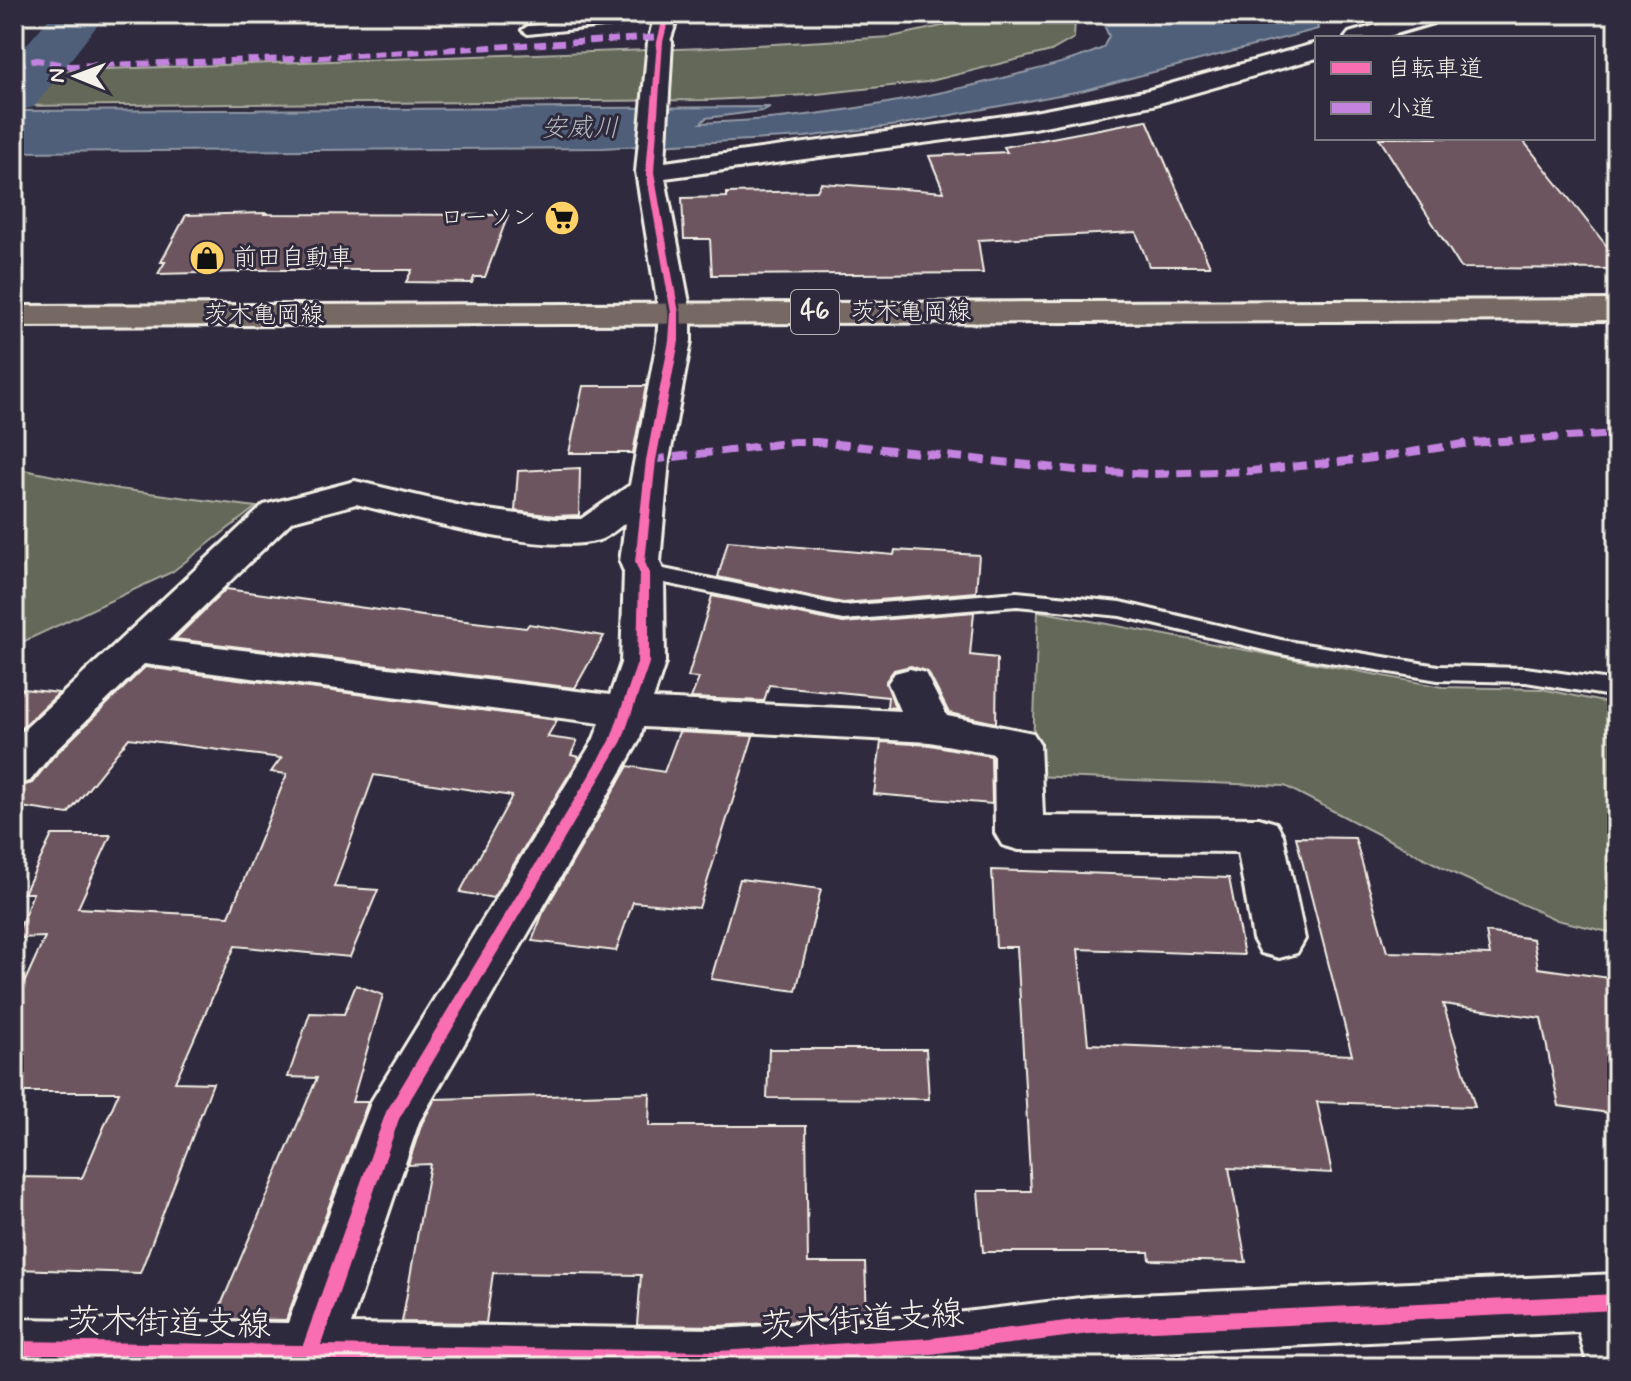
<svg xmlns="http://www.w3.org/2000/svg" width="1631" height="1381" font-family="Mynerve,'Klee One',sans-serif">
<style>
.green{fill:#636759;stroke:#acaca0;stroke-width:2}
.water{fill:#505f7a;stroke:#9299a6;stroke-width:2}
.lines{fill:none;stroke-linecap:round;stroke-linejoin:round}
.river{fill:#505f7a;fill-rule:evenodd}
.building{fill:#6d555e;stroke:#f4f1e8;stroke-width:2}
.lane-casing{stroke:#f4f1e8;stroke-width:6}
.street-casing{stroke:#f4f1e8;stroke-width:6}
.secondary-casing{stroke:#f4f1e8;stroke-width:6}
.primary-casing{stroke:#f4f1e8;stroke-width:6}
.lane{fill:#2f2a3d;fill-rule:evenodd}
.street{fill:#2f2a3d;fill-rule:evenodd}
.secondary{fill:#2f2a3d;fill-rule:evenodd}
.primary{fill:#766964;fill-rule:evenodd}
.quiet-far1{stroke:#c483df;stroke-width:6;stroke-dasharray:12 6;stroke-linecap:butt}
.quiet{stroke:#c483df;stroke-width:8;stroke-dasharray:15 8;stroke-linecap:butt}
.cycleway-casing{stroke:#2f2a3d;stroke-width:5}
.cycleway{fill:#f96db3;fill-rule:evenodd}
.labels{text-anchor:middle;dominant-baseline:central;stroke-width:6;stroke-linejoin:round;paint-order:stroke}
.far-poi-label{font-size:24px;fill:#f4f1e8;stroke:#2f2a3d;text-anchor:end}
.far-street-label{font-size:24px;fill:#f4f1e8;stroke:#2f2a3d}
.far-water-label{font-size:26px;font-style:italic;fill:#b2b7bc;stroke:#2f2a3d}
.shield{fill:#2f2a3d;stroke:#b9b5b5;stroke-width:2}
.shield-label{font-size:26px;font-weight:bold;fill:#f4f1e8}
.near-street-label{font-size:34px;fill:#f4f1e8;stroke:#2f2a3d}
</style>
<rect width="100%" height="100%" fill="#2f2a3d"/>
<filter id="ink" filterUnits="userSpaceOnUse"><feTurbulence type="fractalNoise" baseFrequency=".0125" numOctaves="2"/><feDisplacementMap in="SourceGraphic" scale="16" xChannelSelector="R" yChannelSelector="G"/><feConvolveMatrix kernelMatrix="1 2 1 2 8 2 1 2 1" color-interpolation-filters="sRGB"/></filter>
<g filter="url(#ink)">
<g class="green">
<path d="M997 14H1081L1075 19 1074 38 1051 51 927 82 808 95 711 100 16 106 47 71 705 48 891 37Z"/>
<path d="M14 468 119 489 256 507 172 572 14 646Z"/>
<path d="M1038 611 1442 687 1542 689 1617 705V934L1557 920 1453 873 1285 786 1032 776Z"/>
</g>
<path class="water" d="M1099 14H1341L1317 23 1318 29 1081 91 898 125 805 137 602 148 14 152V111L770 107 762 111 706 118 701 123C803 120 904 103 1003 78 1037 69 1071 62 1103 48L1109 36Z"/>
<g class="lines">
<path class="river" d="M53 14H106L34 107 14 112V59Z"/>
</g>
<g class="building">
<path d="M1147 120 1210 266H1149L1136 232 978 240 983 273 712 275 710 239H684L682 198 727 197V193L817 191 821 183 944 192 929 156 1007 152 1004 147Z"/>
<path d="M1379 138H1521L1617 259V269L1461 268Z"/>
<path d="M266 213 265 214 508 215 485 277H474L472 283 406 282 412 270H240L239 272 158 274 165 262H161L186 215Z"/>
<path d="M583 386H646L633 453H569Z"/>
<path d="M580 468 579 515 555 516 515 511 518 471Z"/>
<path d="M728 541 894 555 895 550 979 555 976 592 843 603 718 577Z"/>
<path d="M226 589 423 616 526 628 529 624 604 636 575 688 175 639Z"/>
<path d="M712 596 843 623 974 612 970 655 997 658 996 723 949 713 928 672 911 666 894 670 886 681 895 708 887 707 888 697 769 685 764 701 691 698 699 678 688 677Z"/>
<path d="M145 667 557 720 547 737 577 741 571 755 580 757 493 898 460 892 512 796 374 775 334 887 378 890 350 957 235 946 175 1082 213 1083 140 1273 14 1269V1177L82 1178 119 1092H14V1005L45 937 16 938 33 893H24L52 835H111L78 908 229 916 287 774 271 772 281 758 129 738 68 814 14 806V788L32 783 53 757Z"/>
<path d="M14 688 59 693 14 735Z"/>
<path d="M679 732 753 736 699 908 633 902 616 951 532 941 543 913 628 766 664 772Z"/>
<path d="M881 742 930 745 991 756 992 804 874 794Z"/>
<path d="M1296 837 1355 838 1387 952 1490 955 1486 932 1533 939 1538 968 1617 979V1114L1559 1106 1541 1018 1443 1004 1475 1107 1317 1102 1332 1173 1229 1168 1246 1262 1150 1260 1149 1252H983L978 1191H1031L1017 947H996L992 870 1229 878 1244 955 1078 949 1088 1044 1352 1055Z"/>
<path d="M740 879 821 889 796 991 711 979Z"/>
<path d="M356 985 383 995 352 1102H368L286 1320 215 1319 317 1078 288 1077 310 1013 344 1014Z"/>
<path d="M769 1049H926L929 1099 767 1098Z"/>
<path d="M650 1093 649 1126H806L808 1263H865L867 1317 718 1326 637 1325 641 1275 493 1273 486 1323 402 1322 430 1164 408 1165 422 1123 435 1099Z"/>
</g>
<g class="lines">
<defs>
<g id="lane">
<path d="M641 14H703L666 24 660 20 528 34 522 30 528 26Z"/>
<path d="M644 565 843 606 1017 592 1120 602 1281 640 1438 666 1526 668 1617 681V697L1526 682 1438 680 1281 654 1120 616 1017 606 843 620 636 577 633 572Z"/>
</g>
<g id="street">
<path d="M1414 14H1434L1437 18 1433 23 1382 38H1345L1349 33Z"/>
<path d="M660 35 668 37 672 42 665 162 1034 112 1149 90 1317 43V58L1152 105 1034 128 665 178 691 313V341L669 460 660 562 664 572 665 663 653 699 900 711 888 683 895 673 910 669 925 673 947 716 1033 733 1040 744 1043 816 1259 818 1276 823 1283 835 1305 939 1297 953 1279 958 1261 953 1253 939 1238 852 1019 850 1002 845 995 833 994 754 930 742 643 727 639 741 419 1122 351 1324 718 1329 931 1316 1089 1297 1617 1274V1367H1588L1579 1332 1119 1354 1118 1367H1054V1360L997 1367H14V1319L288 1323 372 1100 593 741 600 723 144 664 51 755 30 781 14 785V739L264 505 355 481 465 507 555 519H581L630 485 657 341 659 313 636 172 648 42 652 37ZM356 504C415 518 542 556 599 540 608 537 617 529 625 523L620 562 624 572 621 663 610 695 168 641 292 521Z"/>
</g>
<path id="secondary" d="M655 14H679L668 47H652L648 42Z"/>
<path id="primary" d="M1617 300V320L14 326V306Z"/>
</defs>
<use href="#lane" class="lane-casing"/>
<use href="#street" class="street-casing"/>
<use href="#secondary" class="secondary-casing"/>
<use href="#primary" class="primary-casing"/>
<use href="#lane" class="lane"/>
<use href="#street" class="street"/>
<use href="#secondary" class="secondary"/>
<use href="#primary" class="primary"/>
<g class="quiet-far1">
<path d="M1425 18 1435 14"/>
<path d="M14 66 37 60 70 66 289 59 661 37"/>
</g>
<path class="quiet" d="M651 460 794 442H818L1084 471 1154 474 1251 471 1366 459 1470 443 1617 434"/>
<defs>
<path id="cycleway" d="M664 14H670L663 42 654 172 679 313V341L656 460 645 562 649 572V663L622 741 399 1119 321 1345 718 1351 931 1338 1089 1318 1617 1294V1310L1089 1334 931 1354 721 1367 14 1357V1341L303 1345 386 1112 610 741 637 663 639 572 635 562 646 460 669 341 671 313 646 172 657 42Z"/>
</defs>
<use href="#cycleway" class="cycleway-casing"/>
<use href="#cycleway" class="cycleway"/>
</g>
</g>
<defs>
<symbol id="supermarket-disc" viewBox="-11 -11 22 22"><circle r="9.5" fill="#ffd166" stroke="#2f2a3d"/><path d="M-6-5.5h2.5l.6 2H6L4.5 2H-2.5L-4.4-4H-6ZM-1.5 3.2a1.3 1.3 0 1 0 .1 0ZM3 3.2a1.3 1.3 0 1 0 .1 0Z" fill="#111"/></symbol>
<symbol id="shop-disc" viewBox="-11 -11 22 22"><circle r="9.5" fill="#ffd166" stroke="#2f2a3d"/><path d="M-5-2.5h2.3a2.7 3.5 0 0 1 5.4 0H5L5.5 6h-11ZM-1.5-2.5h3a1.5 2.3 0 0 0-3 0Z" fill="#111"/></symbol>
</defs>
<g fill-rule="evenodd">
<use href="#supermarket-disc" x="542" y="198" width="40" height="40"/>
<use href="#shop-disc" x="187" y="238" width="40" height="40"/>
</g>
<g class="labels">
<g class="far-poi-label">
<text x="536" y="218">ローソン</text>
<text x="233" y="258" text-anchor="start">前田自動車</text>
</g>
<g class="far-street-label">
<text x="911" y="312">茨木亀岡線</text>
<text x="264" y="315">茨木亀岡線</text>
</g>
<g class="far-water-label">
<text x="580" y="129">安威川</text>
</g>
<rect class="shield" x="791" y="290" width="48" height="44" rx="6"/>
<g class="shield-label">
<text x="815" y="312">46</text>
</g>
<g class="near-street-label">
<text transform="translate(862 1321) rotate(-4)">茨木街道支線</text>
<text transform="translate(169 1324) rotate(1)">茨木街道支線</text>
</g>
</g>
<rect width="1631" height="1381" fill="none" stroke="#2f2a3d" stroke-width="48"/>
<rect x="24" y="24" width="1583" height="1333" fill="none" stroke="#f4f1e8" stroke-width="3" filter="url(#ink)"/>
<rect x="1315" y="36" width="280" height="104" fill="#2f2a3d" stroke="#7e7a81" stroke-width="2"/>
<rect x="1331" y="62" width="40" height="12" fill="#f96db3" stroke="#7e7a81" stroke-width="2"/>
<text x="1387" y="76" font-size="24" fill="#f4f1e8">自転車道</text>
<rect x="1331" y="102" width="40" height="12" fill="#c483df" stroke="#7e7a81" stroke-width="2"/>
<text x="1387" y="116" font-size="24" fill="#f4f1e8">小道</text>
<g transform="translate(76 76) rotate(271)" stroke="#2f2a3d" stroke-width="6" paint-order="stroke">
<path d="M0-6L14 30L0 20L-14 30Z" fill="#f4f1e8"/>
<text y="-12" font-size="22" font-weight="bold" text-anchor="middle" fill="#f4f1e8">N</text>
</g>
</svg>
